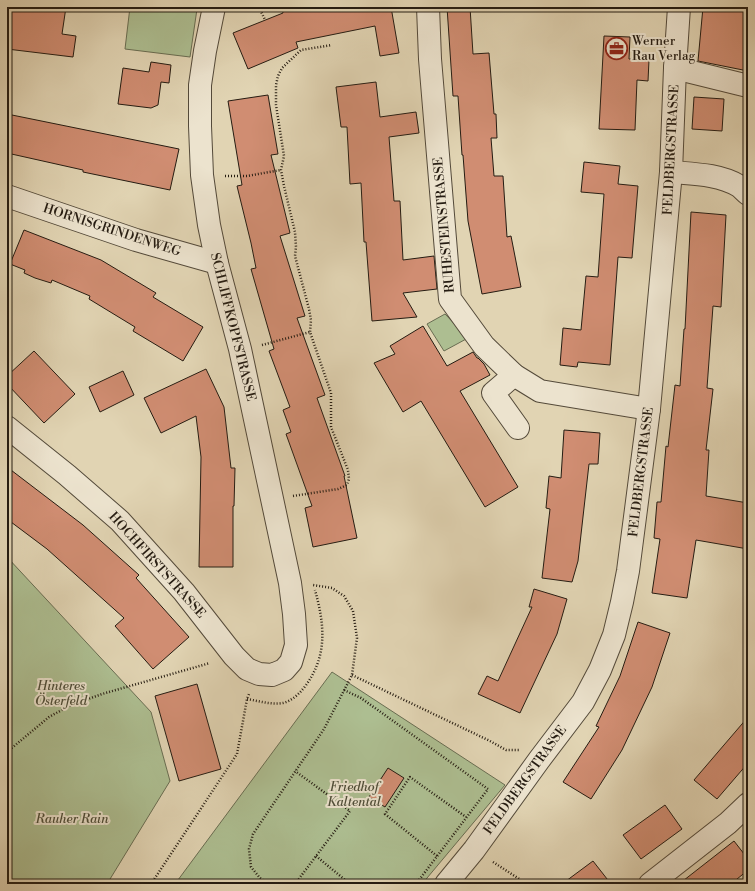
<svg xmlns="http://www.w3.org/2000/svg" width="755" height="891" font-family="'Libre Bodoni',serif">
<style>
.green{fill:#adbe91;stroke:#696d52}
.building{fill:#d08d72;stroke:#251c12}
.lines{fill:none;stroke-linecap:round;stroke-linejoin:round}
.minor-casing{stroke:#544a3a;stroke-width:24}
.path{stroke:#251c12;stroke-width:2.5;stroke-dasharray:1 2;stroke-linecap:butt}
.minor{stroke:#ece3ce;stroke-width:22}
.labels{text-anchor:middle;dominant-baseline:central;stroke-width:4;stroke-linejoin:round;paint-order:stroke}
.poi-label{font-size:13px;fill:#251c12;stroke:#ece3ce;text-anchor:start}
.street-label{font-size:13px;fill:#251c12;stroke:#ece3ce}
.park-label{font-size:13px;font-style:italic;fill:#4e4d38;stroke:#ece3ce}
</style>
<rect width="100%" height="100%" fill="#e1d4b3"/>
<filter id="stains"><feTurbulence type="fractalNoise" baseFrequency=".005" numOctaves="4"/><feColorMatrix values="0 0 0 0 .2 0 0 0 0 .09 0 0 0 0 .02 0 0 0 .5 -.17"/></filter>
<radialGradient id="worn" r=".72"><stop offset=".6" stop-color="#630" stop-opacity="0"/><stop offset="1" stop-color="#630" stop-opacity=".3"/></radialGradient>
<g class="green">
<path d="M130 7H181L197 9 190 57 125 49Z"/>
<path d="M445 314 468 338 444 351 427 324Z"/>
<path d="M7 557 151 712 170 781 107 884H7Z"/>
<path d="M332 672 505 785 422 884H175Z"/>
</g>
<g class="building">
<path d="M7 7H66L62 34 76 36 73 57 7 49Z"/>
<path d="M282 7H391L399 53 380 56 375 26 296 42 298 48 248 69 233 33 283 13Z"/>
<path d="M447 7H470L473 54 489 53 494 114H496L497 138H491L494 176H503L507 237 511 236 521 287 482 294 468 221 463 155H462L458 96H453Z"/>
<path d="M703 7H748V71L698 61Z"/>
<path d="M604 36 630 37 629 59 649 60 648 81 637 80 635 130 599 129Z"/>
<path d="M151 62 171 65 169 83 161 82 158 105 151 108 118 104 123 68 149 72Z"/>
<path d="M376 82 380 117 416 112 419 133 389 137 394 201H400L403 260 434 256 437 289 403 293 417 317 372 321 366 242H364L361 183 350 184 347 127H341L336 87Z"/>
<path d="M268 95 278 154 271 155 290 233 280 236 305 316 297 318 325 395 317 398 345 476H344L357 538 313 547 305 508 312 506 286 434 291 432 283 410 290 407 269 351 274 349 251 269 256 268 251 243 237 186 242 185 228 101Z"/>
<path d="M694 97 724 99 722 131 692 129Z"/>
<path d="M7 114 179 149 170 190 83 172V170L7 153Z"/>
<path d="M584 162 620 166 618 184 638 186 632 258 618 257 610 365 578 362 577 367 560 365 563 328 581 330 586 276 598 277 604 194 581 192Z"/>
<path d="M691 212 726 215 721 307 713 306 707 388 713 389 706 450H709L706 496 748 503V549L696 540 687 598 652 593 660 539 654 538 657 502H661L666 446 668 447 675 385 680 386 684 329H685Z"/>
<path d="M24 230 101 260 156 293 153 297 203 327 183 361 133 331 135 327 89 299 90 296 52 280 51 283 35 278 24 273 25 270 10 264Z"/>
<path d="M423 326 447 366 473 352 477 358H478L484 364 490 375 460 391 518 487 485 507 421 401 403 412 374 363 395 354 390 346Z"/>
<path d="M34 351 75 394 44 423 7 384V376Z"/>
<path d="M206 369 224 407 231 468H235L234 506H233V567H199L201 457 196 416 161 433 144 398Z"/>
<path d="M123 371 134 395 100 412 89 387Z"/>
<path d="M564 430 600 433 598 464H589L578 561 572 582 542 578 550 509 546 508 549 476 561 478Z"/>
<path d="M7 467 83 525 139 575 136 578 189 637 153 669 115 626 124 618 47 549 7 519Z"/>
<path d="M534 589 567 599 557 634 520 713 478 694 487 676 498 681 532 607H529Z"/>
<path d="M638 622 670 633 652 687 622 750 591 799 563 782 599 727 596 726 620 676Z"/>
<path d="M197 684 221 769 179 781 155 696Z"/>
<path d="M748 717V763L717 799 694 780Z"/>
<path d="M388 768 404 778 385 807 369 797Z"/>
<path d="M665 805 682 829 641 859 623 835Z"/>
<path d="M734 841 748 859V870L731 884H679Z"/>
<path d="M593 861 611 884H562Z"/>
</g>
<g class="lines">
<defs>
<g id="minor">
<path d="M428 7 430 59 450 299 484 346 514 375 540 391 649 409"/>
<path d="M675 68 748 86"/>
<path d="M671 172C693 174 719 174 739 186 742 188 745 192 748 194"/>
<path d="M7 196 136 240 217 263"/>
<path d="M514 375 493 393 518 428"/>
<path d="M7 427 67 475 120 521 184 592 234 656 247 669 259 674 272 675 284 670 291 662 296 645 294 614 290 583 240 349 217 263 209 225 202 175 200 126V85L205 51 214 7"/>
<path d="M446 884 474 850 539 760 583 702 600 670 614 635 622 602 628 571 649 409 671 172 675 68 679 7"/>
<path d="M650 884 728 823 748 804"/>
</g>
</defs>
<use href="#minor" class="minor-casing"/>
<g class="path">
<path d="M259 7 265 20"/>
<path d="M225 176H247L281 170"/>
<path d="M262 345 310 332"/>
<path d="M293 496 338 489 347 485 349 479 348 470 331 427V393L310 332 311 320 309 309 295 256 296 247 295 232 284 186 281 170 284 156 276 105V85L278 76 282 68 301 50 332 45"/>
<path d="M352 675 490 741 506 750H519"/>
<path d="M344 690 361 698 488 789 416 884"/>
<path d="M247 699C259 701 271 705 283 703 291 701 298 695 303 689 328 658 325 626 315 590"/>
<path d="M7 752 49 717 69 706 102 694 210 663"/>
<path d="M316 856 350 884"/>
<path d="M437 856 385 814 410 777 466 817"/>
<path d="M493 862 527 884"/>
<path d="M151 884 237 754 247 699 249 694"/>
<path d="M268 884 260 878 251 867 249 849 253 834 324 729 352 675 357 638 353 611 344 596 332 588 313 585"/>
<path d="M295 884 350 811 295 771"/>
</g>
<use href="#minor" class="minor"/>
</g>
<defs>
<symbol id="office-ring" viewBox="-11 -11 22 22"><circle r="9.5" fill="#ece3ce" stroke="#8f2418" stroke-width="1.5"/><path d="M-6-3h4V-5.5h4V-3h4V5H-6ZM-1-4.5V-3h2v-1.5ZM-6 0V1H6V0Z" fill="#8f2418"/></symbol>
</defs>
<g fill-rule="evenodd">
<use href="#office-ring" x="604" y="36" width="25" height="25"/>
</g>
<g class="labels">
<g class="poi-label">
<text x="632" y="41">Werner<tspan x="632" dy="15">Rau Verlag</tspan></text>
</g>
<g class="street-label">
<text transform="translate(671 150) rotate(-87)">FELDBERGSTRASSE</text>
<text transform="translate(444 225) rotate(-95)">RUHESTEINSTRASSE</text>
<text transform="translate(112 230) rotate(18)">HORNISGRINDENWEG</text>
<text transform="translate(233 327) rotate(76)">SCHLIFFKOPFSTRASSE</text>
<text transform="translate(641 472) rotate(-83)">FELDBERGSTRASSE</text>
<text transform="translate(157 565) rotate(48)">HOCHFIRSTSTRASSE</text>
<text transform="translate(525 780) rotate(-54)">FELDBERGSTRASSE</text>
</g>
<g class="park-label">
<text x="61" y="686">Hinteres<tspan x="61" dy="15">Österfeld</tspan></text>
<text x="354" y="787">Friedhof<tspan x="354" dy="15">Kaltental</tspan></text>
<text x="72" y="819">Rauher Rain</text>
</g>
</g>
<rect width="755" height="891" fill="none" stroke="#e1d4b3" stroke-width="24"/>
<rect x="8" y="8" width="739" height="875" fill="none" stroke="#251c12" stroke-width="2"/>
<rect x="12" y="12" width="731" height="867" fill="none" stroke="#251c12"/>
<rect width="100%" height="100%" filter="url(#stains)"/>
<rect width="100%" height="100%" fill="url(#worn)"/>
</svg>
